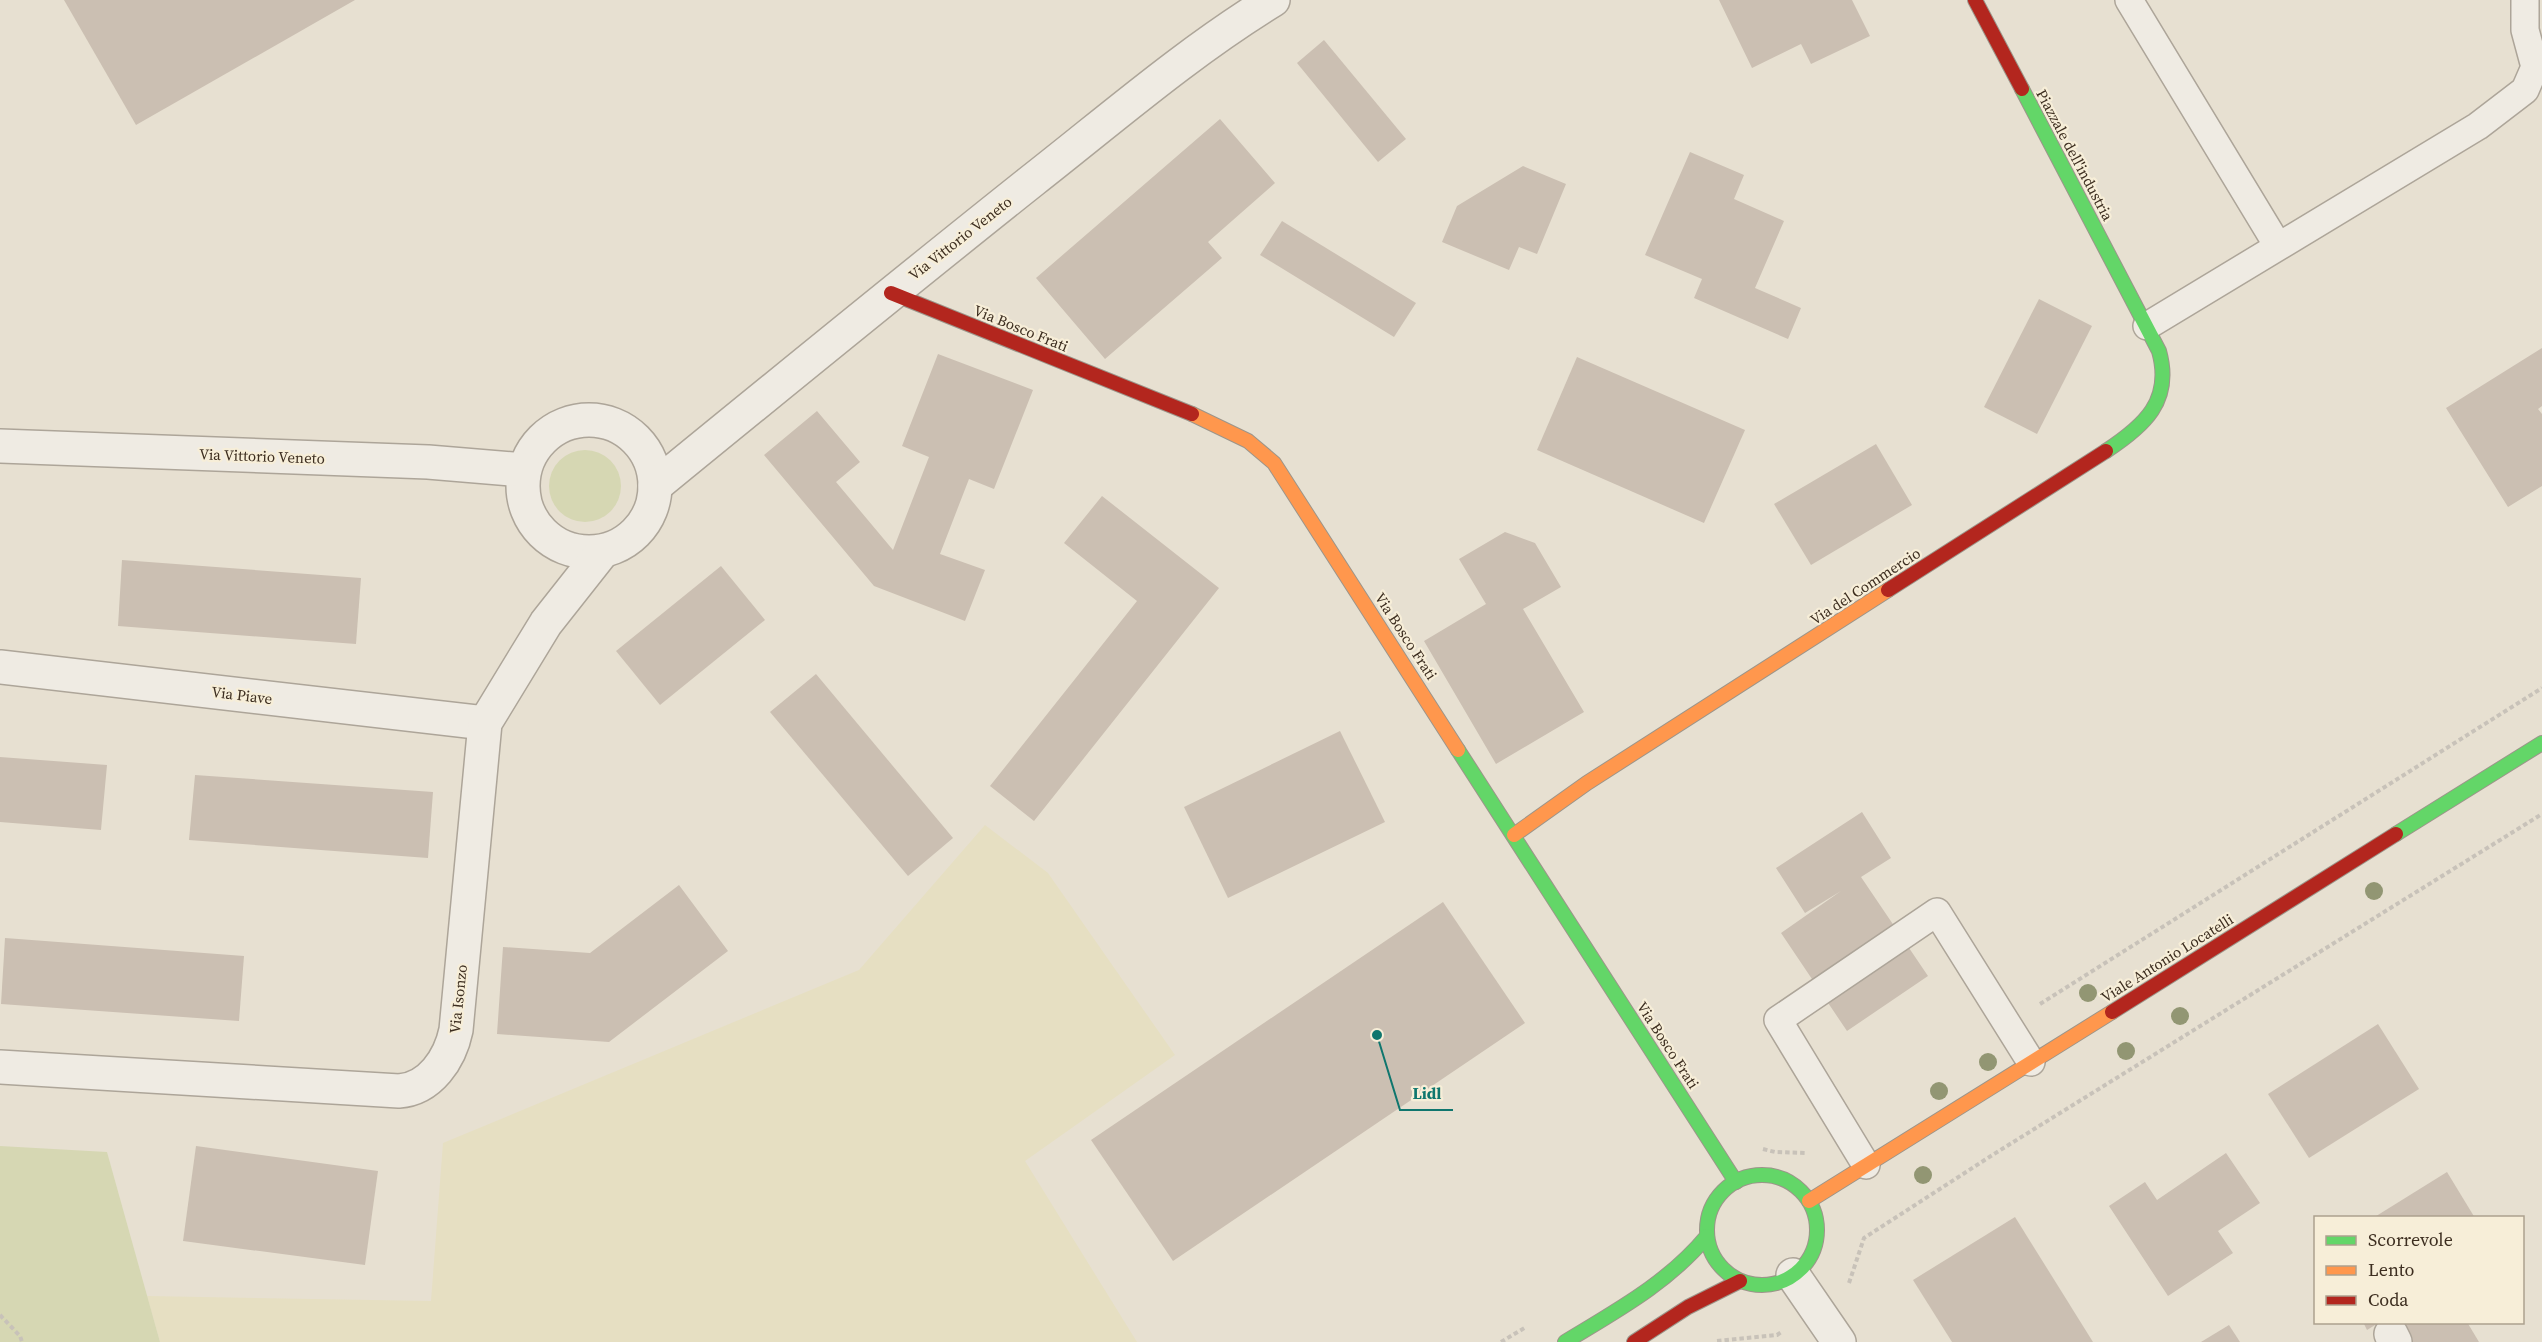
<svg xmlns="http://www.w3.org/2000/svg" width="2542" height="1342" font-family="'Source Serif 4',serif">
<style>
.farmland{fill:#e6dfc2}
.green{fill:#d6d7b3}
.building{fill:#cbbfb2}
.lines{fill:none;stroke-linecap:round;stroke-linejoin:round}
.lane-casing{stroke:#ada599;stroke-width:30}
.street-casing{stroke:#ada599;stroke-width:36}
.fast-casing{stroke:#9c958a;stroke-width:16}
.slow-casing{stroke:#9c958a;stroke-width:16}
.jam-casing{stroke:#9c958a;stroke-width:16}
.path{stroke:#c8c2b9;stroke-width:4;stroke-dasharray:4.5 3;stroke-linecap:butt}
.lane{stroke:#efebe3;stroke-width:27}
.street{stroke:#efebe3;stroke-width:33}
.fast{stroke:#63d668;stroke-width:14}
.slow{stroke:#ff974d;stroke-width:14}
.jam{stroke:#b3261e;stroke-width:14}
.tree{fill:#929673}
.labels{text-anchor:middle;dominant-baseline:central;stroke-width:4.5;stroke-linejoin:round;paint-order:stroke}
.street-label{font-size:15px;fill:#3d2e20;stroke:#f7eed8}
.leader{fill:none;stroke:#0f766e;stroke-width:2}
.callout-dot{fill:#0f766e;stroke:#f7eed8;stroke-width:2}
.callout-label{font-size:16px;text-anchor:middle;font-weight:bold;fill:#0f766e;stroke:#f7eed8;stroke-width:4.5;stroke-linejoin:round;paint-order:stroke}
</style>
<rect width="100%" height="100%" fill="#e7e0d1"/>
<path class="farmland" d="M985 825 1048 873 1175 1055 1025 1161 1137 1342H160L147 1296 431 1301 443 1143 859 970Z"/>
<g class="green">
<circle cx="585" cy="486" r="36"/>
<path d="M0 1146 107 1152 160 1342H0Z"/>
</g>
<g class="building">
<path d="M64 0H355L136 125Z"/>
<path d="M1719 0H1852L1870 36 1811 64 1801 44 1752 68Z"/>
<path d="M1324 40 1406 139 1378 162 1297 63Z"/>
<path d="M1220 119 1275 183 1208 242 1222 258 1105 359 1036 278Z"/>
<path d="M1690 152 1744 175 1734 199 1784 221 1755 288 1801 308 1788 339 1694 298 1702 279 1645 255Z"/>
<path d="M1523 166 1566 184 1537 254 1519 247 1509 270 1442 242 1457 206Z"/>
<path d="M1282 221 1416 303 1394 337 1260 255Z"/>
<path d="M2039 299 2092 326 2037 434 1984 407Z"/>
<path d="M2542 348V406L2538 409 2542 414V486L2508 507 2446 408Z"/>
<path d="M938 354 1033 390 994 489 969 479 940 554 985 570 965 621 874 586 764 455 817 411 860 462 836 482 893 550 929 457 902 446Z"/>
<path d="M1577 357 1745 430 1704 523 1537 450Z"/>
<path d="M1876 444 1912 505 1811 565 1774 504Z"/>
<path d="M1102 496 1219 588 1034 821 990 786 1137 601 1064 543Z"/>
<path d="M1505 532 1535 543 1561 587 1523 609 1584 712 1496 764 1424 641 1486 604 1459 559Z"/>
<path d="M122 560 361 578 356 644 118 626Z"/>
<path d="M721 566 765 620 660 705 616 651Z"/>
<path d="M816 674 953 838 908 876 770 712Z"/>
<path d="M1340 731 1385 822 1228 898 1184 807Z"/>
<path d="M0 757 107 765 101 830 0 822Z"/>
<path d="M195 775 433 792 428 858 189 840Z"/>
<path d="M1862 812 1891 858 1861 877 1928 976 1847 1031 1781 933 1841 891 1805 913 1776 868Z"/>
<path d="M679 885 728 951 609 1042 497 1034 503 947 590 953Z"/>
<path d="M1443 902 1525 1023 1173 1261 1091 1140Z"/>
<path d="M5 938 244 956 239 1021 1 1004Z"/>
<path d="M2378 1024 2419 1089 2309 1158 2268 1094Z"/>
<path d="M196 1146 378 1171 365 1265 183 1241Z"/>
<path d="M2226 1153 2260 1203 2218 1231 2233 1253 2168 1296 2109 1206 2145 1182 2157 1200Z"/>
<path d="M2447 1172 2475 1218H2373Z"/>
<path d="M2015 1217 2093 1342H1952L1913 1280Z"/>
<path d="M2363 1322H2380L2367 1330Z"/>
<path d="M2391 1322H2467L2479 1342H2403Z"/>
<path d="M2229 1325 2240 1342H2201Z"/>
</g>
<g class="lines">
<defs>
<g id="lane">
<path d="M2129 0 2278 246"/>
<path d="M2147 326 2478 126 2525 90 2535 67 2525 30V0"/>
<path d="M1866 1165 1778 1020 1937 912 2031 1062"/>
</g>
<g id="street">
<circle cx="589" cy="486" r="66"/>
<path d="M0 446 428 462 524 470"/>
<path d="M655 486C781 383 906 281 1033 180 1112 118 1188 52 1273 0"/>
<path d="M0 667 485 723"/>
<path d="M0 1067 399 1091C430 1089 450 1059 456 1030L485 723 546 623 602 552"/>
<path d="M1793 1275 1839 1342"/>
<path d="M2391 1334 2395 1342"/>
</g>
<g id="fast">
<path d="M2022 89 2159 351C2173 401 2144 426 2106 451"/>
<path d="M1458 750 1736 1182"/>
<path d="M2396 834 2542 743"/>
<circle cx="1762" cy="1230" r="55"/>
<path d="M1565 1342C1616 1311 1668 1283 1707 1236"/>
</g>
<g id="slow">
<path d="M1192 414 1248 441 1274 463 1458 750"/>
<path d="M1514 835 1587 783 1888 590"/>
<path d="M1809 1201 2112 1012"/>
</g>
<g id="jam">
<path d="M1975 0 2022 89"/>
<path d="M891 293 1192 414"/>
<path d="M1888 590 2106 451"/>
<path d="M2112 1012 2396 834"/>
<path d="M1634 1342 1688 1307 1740 1281"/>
</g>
</defs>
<use href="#lane" class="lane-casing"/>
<use href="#street" class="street-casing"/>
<use href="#fast" class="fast-casing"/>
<use href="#slow" class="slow-casing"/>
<use href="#jam" class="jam-casing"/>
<g class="path">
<path d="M2040 1004 2542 688"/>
<path d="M1763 1149 1775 1152 1806 1153"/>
<path d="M1849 1283 1864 1238 1994 1154 2542 814"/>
<path d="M0 1315 20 1336 22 1342"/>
<path d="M1717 1341 1777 1335 1783 1331"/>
<path d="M1501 1342 1526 1327"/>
</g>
<use href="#lane" class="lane"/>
<use href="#street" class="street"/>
<use href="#fast" class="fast"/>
<use href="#slow" class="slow"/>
<use href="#jam" class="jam"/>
</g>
<g class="tree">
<circle cx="2374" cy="891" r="9"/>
<circle cx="2088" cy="993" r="9"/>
<circle cx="2180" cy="1016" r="9"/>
<circle cx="2126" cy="1051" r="9"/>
<circle cx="1988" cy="1062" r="9"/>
<circle cx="1939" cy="1091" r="9"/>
<circle cx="1923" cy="1175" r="9"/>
</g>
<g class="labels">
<g class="street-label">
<text transform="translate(2075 155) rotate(62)">Piazzale dell'industria</text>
<text transform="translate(960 238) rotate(-38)">Via Vittorio Veneto</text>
<text transform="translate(1021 328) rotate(22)">Via Bosco Frati</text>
<text transform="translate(262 456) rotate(2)">Via Vittorio Veneto</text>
<text transform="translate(1865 586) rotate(-33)">Via del Commercio</text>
<text transform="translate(1406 636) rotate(57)">Via Bosco Frati</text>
<text transform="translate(242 695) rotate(7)">Via Piave</text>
<text transform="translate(2167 958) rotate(-32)">Viale Antonio Locatelli</text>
<text transform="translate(458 999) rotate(-84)">Via Isonzo</text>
<text transform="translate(1668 1045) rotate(57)">Via Bosco Frati</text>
</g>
</g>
<path class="leader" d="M1377 1035L1400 1110H1453"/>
<circle class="callout-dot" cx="1377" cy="1035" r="6"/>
<g class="callout-label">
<text x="1427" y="1099">Lidl</text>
</g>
<rect x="2314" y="1216" width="210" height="108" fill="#f7eed8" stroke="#ada18e" stroke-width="1.5"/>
<rect x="2326" y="1236" width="30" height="9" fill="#63d668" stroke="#ada18e" stroke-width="1.5"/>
<text x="2368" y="1246" font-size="18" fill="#3d2e20">Scorrevole</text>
<rect x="2326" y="1266" width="30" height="9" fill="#ff974d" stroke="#ada18e" stroke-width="1.5"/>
<text x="2368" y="1276" font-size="18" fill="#3d2e20">Lento</text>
<rect x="2326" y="1296" width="30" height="9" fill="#b3261e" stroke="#ada18e" stroke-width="1.5"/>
<text x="2368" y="1306" font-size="18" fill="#3d2e20">Coda</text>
</svg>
